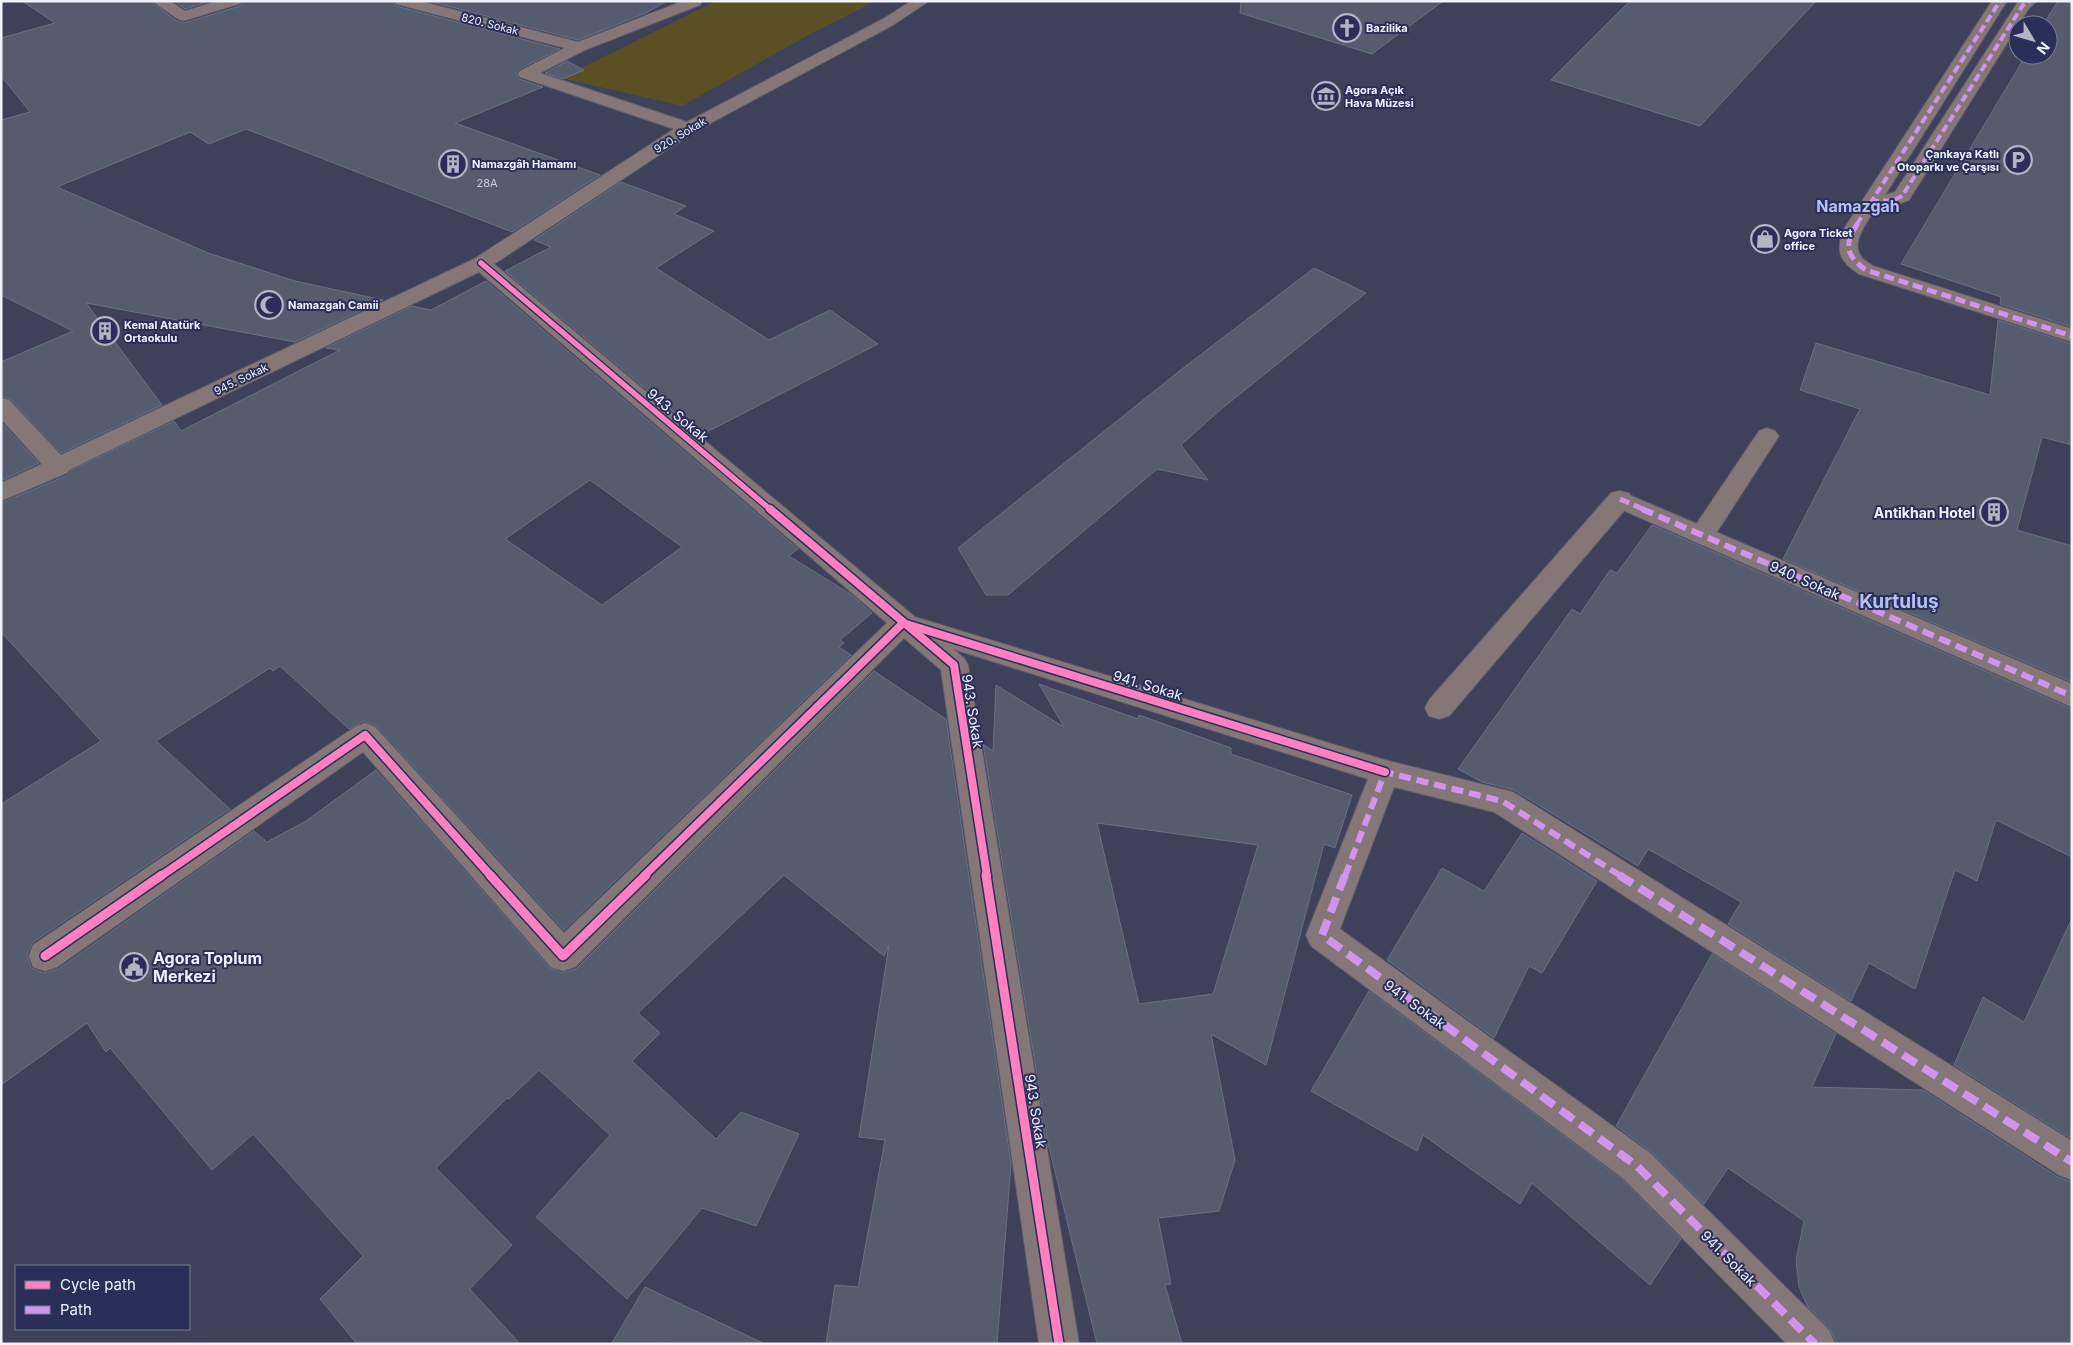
<svg xmlns="http://www.w3.org/2000/svg" width="2073" height="1345" font-family="Inter,sans-serif">
<style>
.green{fill:#5b5023}
.building{fill:#555c6e;stroke:#697184;fill-rule:evenodd}
.lines{fill:none;stroke-linecap:round;stroke-linejoin:round}
.lane-casing{stroke:#5a5c6d;stroke-width:2}
.street-casing{stroke:#5a5c6d;stroke-width:2}
.lane{fill:#857678;fill-rule:evenodd}
.street{fill:#857678;fill-rule:evenodd}
.quiet-far3{stroke:#d193ec;stroke-width:4;stroke-dasharray:8 4;stroke-linecap:butt}
.quiet-far2{stroke:#d193ec;stroke-width:5;stroke-dasharray:10 5;stroke-linecap:butt}
.quiet-far1{stroke:#d193ec;stroke-width:6;stroke-dasharray:12 6;stroke-linecap:butt}
.quiet{stroke:#d193ec;stroke-width:8;stroke-dasharray:16 8;stroke-linecap:butt}
.cycleway-far2-casing{stroke:#292f58;stroke-width:8}
.cycleway-far1-casing{stroke:#292f58;stroke-width:11}
.cycleway-casing{stroke:#292f58;stroke-width:12}
.cycleway-far2{stroke:#ff80c0;stroke-width:5.5}
.cycleway-far1{stroke:#ff80c0;stroke-width:8}
.cycleway{stroke:#ff80c0;stroke-width:9}
.labels{text-anchor:middle;dominant-baseline:central;stroke-width:4;stroke-linejoin:round;paint-order:stroke}
.far-street-label{font-size:11px;fill:#f0f3fd;stroke:#292f58}
.far-poi-label{font-size:11px;font-weight:bold;fill:#f0f3fd;stroke:#292f58;text-anchor:start}
.number-label{font-size:11px;fill:#c9cdd9}
.street-label{font-size:14px;fill:#f0f3fd;stroke:#292f58}
.poi-label{font-size:14px;font-weight:bold;fill:#f0f3fd;stroke:#292f58;text-anchor:end}
.far-district-label{font-size:16px;font-weight:bold;fill:#b6c0f4;stroke:#292f58}
.near-poi-label{font-size:16px;font-weight:bold;fill:#f0f3fd;stroke:#292f58;text-anchor:start}
.district-label{font-size:19px;font-weight:bold;fill:#b6c0f4;stroke:#292f58}
</style>
<rect width="100%" height="100%" fill="#3e4159"/>
<path class="green" d="M716 1H875L805 37 682 106 561 78Z"/>
<g class="building">
<path d="M22 1H150L177 21 184 23 240 6 243 1H392L396 6 560 49 519 69 516 73 519 79 543 87 455 123 600 175 512 232 246 129 209 144 190 132 57 187 208 253 295 281 383 300 295 342 86 303 162 405 61 453 10 399 1 396V362L73 331 1 295V120L30 112 1 76V38L55 23Z"/>
<path d="M174 1H210L185 9Z"/>
<path d="M428 1H667L646 13 578 40Z"/>
<path d="M1241 1H1443L1372 54 1240 13Z"/>
<path d="M1630 1H1816L1700 126 1551 80Z"/>
<path d="M2058 1H2072V327L2000 304 2001 297 1901 264 2026 55H2048V25H2043Z"/>
<path d="M567 61 584 70 563 79 545 73Z"/>
<path d="M621 182 686 206 674 214 714 231 656 268 769 340 830 310 878 344 701 435 505 271 551 247 534 240Z"/>
<path d="M1314 268 1366 293 1220 410 1181 445 1208 480 1157 469 1008 595H986L958 548 1182 369Z"/>
<path d="M486 281 798 549 789 556 852 595 872 613 840 640 844 643 839 647 851 655 564 930 376 726 364 721 349 729 280 666 273 671 270 668 156 741 230 809 32 943 27 955 31 968 44 973 58 969 254 831 267 842 306 821 376 770 550 968 562 973 576 969 874 671 946 719 1011 1164 997 1344H826L835 1285 858 1287 885 1140 859 1137 889 945 884 956 784 875 638 1013 660 1033 632 1061 716 1139 741 1112 799 1134 756 1226 702 1208 627 1299 536 1217 610 1135 539 1070 509 1099 507 1098 436 1168 512 1245 470 1289 520 1344H357L320 1299 363 1256 253 1134 212 1170 110 1048 106 1052 87 1023 1 1085V804L101 741 1 632V503L68 475 70 471 174 421 181 431 340 350 326 348 412 306 431 310ZM590 480 682 547 602 605 505 539Z"/>
<path d="M1998 320 2072 344V445L2042 437 2017 530 2072 546V682L1783 559 1860 409 1800 390 1816 343 1990 395Z"/>
<path d="M1 422 39 463 1 481Z"/>
<path d="M1652 525 2072 709V857L1996 820 1977 881 1955 870 1915 989 1869 963 1851 1001 1728 924 1741 902 1648 849 1638 866 1514 790 1482 782 1458 769 1572 609 1580 614 1610 570 1617 573Z"/>
<path d="M1039 684 1138 719 1139 715 1231 748V754L1352 795 1335 848 1324 844 1266 1065 1211 1034 1235 1160 1219 1211 1158 1218 1171 1284 1165 1285 1182 1344H1097L1048 1143 983 744 993 751 996 685 1064 727ZM1097 823 1258 845 1213 994 1139 1004Z"/>
<path d="M1522 833 1597 881 1542 973 1529 966 1494 1038 1387 960 1442 868 1484 891Z"/>
<path d="M2072 918V1139L1954 1065 1983 997 2024 1022Z"/>
<path d="M1712 954 1836 1034 1812 1087 1923 1090 2058 1177 2072 1182V1344H1837L1830 1329 1808 1307 1799 1287 1796 1260 1804 1221 1728 1168 1704 1204 1651 1152 1616 1126Z"/>
<path d="M1369 991 1623 1180 1681 1239 1650 1285 1532 1183 1520 1204 1423 1135 1417 1151 1311 1091Z"/>
<path d="M645 1287 765 1344 612 1343Z"/>
</g>
<g class="lines">
<defs>
<g id="lane">
<path d="M1767 428 1775 431 1779 436 1711 541 1702 544 1693 541 1690 535 1693 529 1759 431Z"/>
<path d="M1620 491 1629 493 1632 499 1629 505 1449 716 1439 719 1429 716 1425 708 1429 700 1611 493Z"/>
</g>
<g id="street">
<path d="M152 1H170L185 11 217 1H241L239 4 183 21 178 19Z"/>
<path d="M394 1H420L578 42 683 1H702L700 5 585 50 540 73 687 122 883 19 911 1H929L893 25 694 132 494 264 915 617 1385 760 1513 792 2072 1141V1180L2059 1175 1494 812 1394 787 1340 929 1650 1153 1829 1330 1835 1344H1787L1624 1179 1311 946 1306 935 1368 779 953 649 964 658 968 665 1079 1344H1039L941 670 904 638 575 967 563 971 551 967 363 752 57 967 45 971 33 967 29 956 33 945 355 727 365 723 375 727 564 933 887 623 479 272 69 470 67 473 1 501V483L42 464 1 419V398L9 400 61 455 474 259 674 129 520 77 518 74 520 71 565 48 396 4Z"/>
<path d="M1992 1H2007L1885 195 1895 192 2018 2 2037 1 2029 8 1909 200 1894 206H1878C1870 218 1851 240 1860 255 1863 260 1869 263 1873 266L2072 329V342L1859 274C1841 262 1836 254 1842 232Z"/>
<path d="M1620 491 2072 684V707L1611 505 1608 499 1611 493Z"/>
</g>
</defs>
<use href="#lane" class="lane-casing"/>
<use href="#street" class="street-casing"/>
<use href="#lane" class="lane"/>
<use href="#street" class="street"/>
<g class="quiet-far3">
<path d="M1871 201 1894 200 1902 196 2023 5 2030 1"/>
<path d="M1857 224 2000 1"/>
</g>
<g class="quiet-far2">
<path d="M1858 223C1844 244 1845 255 1866 270L2072 336"/>
<path d="M1620 499 1645 510"/>
</g>
<g class="quiet-far1">
<path d="M1642 509 2072 696"/>
<path d="M1345 876 1385 772 1502 801 1621 876"/>
</g>
<g class="quiet">
<path d="M1345 875 1322 935 1637 1166 1815 1344"/>
<path d="M1619 875 2072 1162"/>
</g>
<defs>
<path id="cycleway-far2" d="M481 263 771 510"/>
<g id="cycleway-far1">
<path d="M770 509 954 665 987 876"/>
<path d="M161 876 365 735 491 876"/>
<path d="M644 876 903 623 1385 772"/>
</g>
<g id="cycleway">
<path d="M490 875 563 956 646 875"/>
<path d="M986 875 1059 1344"/>
<path d="M45 956 162 875"/>
</g>
</defs>
<use href="#cycleway-far2" class="cycleway-far2-casing"/>
<use href="#cycleway-far1" class="cycleway-far1-casing"/>
<use href="#cycleway" class="cycleway-casing"/>
<use href="#cycleway-far2" class="cycleway-far2"/>
<use href="#cycleway-far1" class="cycleway-far1"/>
<use href="#cycleway" class="cycleway"/>
</g>
<defs>
<symbol id="church-ring" viewBox="-11 -11 22 22"><circle r="9.5" fill="#292f58" stroke="#b2b5c4" stroke-width="1.5"/><path d="M-1.2-6h2.4v3.5h3.3v2.4h-3.3V6h-2.4V-.1h-3.3v-2.4h3.3Z" fill="#b2b5c4"/></symbol>
<symbol id="museum-ring" viewBox="-11 -11 22 22"><circle r="9.5" fill="#292f58" stroke="#b2b5c4" stroke-width="1.5"/><path d="M0-6L6-3V-2H-6V-3ZM-5-1h2V3h-2ZM-1-1h2V3h-2ZM3-1h2V3H3ZM-6 4H6V6H-6Z" fill="#b2b5c4"/></symbol>
<symbol id="parking-ring" viewBox="-11 -11 22 22"><circle r="9.5" fill="#292f58" stroke="#b2b5c4" stroke-width="1.5"/><path d="M-3.5-5.5H1a3.5 3.5 0 0 1 0 7H-1V5.5H-3.5ZM-1-3.4V-.6H.8a1.4 1.4 0 0 0 0-2.8Z" fill="#b2b5c4"/></symbol>
<symbol id="building-ring" viewBox="-11 -11 22 22"><circle r="9.5" fill="#292f58" stroke="#b2b5c4" stroke-width="1.5"/><path d="M-4-6H4V6H1V3H-1V6H-4ZM-2.5-4.3h1.7v1.8h-1.7ZM.8-4.3h1.7v1.8H.8ZM-2.5-1h1.7V.8h-1.7ZM.8-1h1.7V.8H.8Z" fill="#b2b5c4"/></symbol>
<symbol id="shop-ring" viewBox="-11 -11 22 22"><circle r="9.5" fill="#292f58" stroke="#b2b5c4" stroke-width="1.5"/><path d="M-5-2.5h2.3a2.7 3.5 0 0 1 5.4 0H5L5.5 6h-11ZM-1.5-2.5h3a1.5 2.3 0 0 0-3 0Z" fill="#b2b5c4"/></symbol>
<symbol id="mosque-ring" viewBox="-11 -11 22 22"><circle r="9.5" fill="#292f58" stroke="#b2b5c4" stroke-width="1.5"/><path d="M3.5-4.9A6 6 0 1 0 3.5 4.9A5 5 0 1 1 3.5-4.9Z" fill="#b2b5c4"/></symbol>
<symbol id="civic-ring" viewBox="-11 -11 22 22"><circle r="9.5" fill="#292f58" stroke="#b2b5c4" stroke-width="1.5"/><path d="M-.6-6.5H3V-4.5H.6V-3L4-1V1h2V6H-6V1h2V-1L-.6-3ZM-1.2 2.5V6h2.4V2.5Z" fill="#b2b5c4"/></symbol>
</defs>
<g fill-rule="evenodd">
<use href="#church-ring" x="1331" y="12" width="32" height="32"/>
<use href="#museum-ring" x="1310" y="80" width="32" height="32"/>
<use href="#parking-ring" x="2002" y="144" width="32" height="32"/>
<use href="#building-ring" x="437" y="148" width="32" height="32"/>
<use href="#shop-ring" x="1749" y="223" width="32" height="32"/>
<use href="#mosque-ring" x="253" y="289" width="32" height="32"/>
<use href="#building-ring" x="89" y="315" width="32" height="32"/>
<use href="#building-ring" x="1978" y="496" width="32" height="32"/>
<use href="#civic-ring" x="118" y="951" width="32" height="32"/>
</g>
<g class="labels">
<g class="far-street-label">
<text transform="translate(490 24) rotate(14)">820. Sokak</text>
<text transform="translate(680 135) rotate(-31)">920. Sokak</text>
<text transform="translate(241 379) rotate(-26)">945. Sokak</text>
</g>
<g class="far-poi-label">
<text x="1366" y="28">Bazilika</text>
<text x="1345" y="90">Agora Açık<tspan x="1345" dy="13">Hava Müzesi</tspan></text>
<text x="1999" y="154" text-anchor="end">Çankaya Katlı<tspan x="1999" dy="13">Otoparkı ve Çarşısı</tspan></text>
<text x="472" y="164">Namazgâh Hamamı</text>
<text x="1784" y="233">Agora Ticket<tspan x="1784" dy="13">office</tspan></text>
<text x="288" y="305">Namazgah Camii</text>
<text x="124" y="325">Kemal Atatürk<tspan x="124" dy="13">Ortaokulu</tspan></text>
</g>
<g class="number-label">
<text x="487" y="183">28A</text>
</g>
<g class="street-label">
<text transform="translate(678 415) rotate(40)">943. Sokak</text>
<text transform="translate(1805 580) rotate(24)">940. Sokak</text>
<text transform="translate(1148 685) rotate(17)">941. Sokak</text>
<text transform="translate(973 711) rotate(81)">943. Sokak</text>
<text transform="translate(1415 1004) rotate(36)">941. Sokak</text>
<text transform="translate(1036 1111) rotate(81)">943. Sokak</text>
<text transform="translate(1729 1258) rotate(45)">941. Sokak</text>
</g>
<g class="poi-label">
<text x="1975" y="512">Antikhan Hotel</text>
</g>
<g class="far-district-label">
<text x="1858" y="206">Namazgah</text>
</g>
<g class="near-poi-label">
<text x="153" y="958">Agora Toplum<tspan x="153" dy="18">Merkezi</tspan></text>
</g>
<g class="district-label">
<text x="1899" y="601">Kurtuluş</text>
</g>
</g>
<rect width="2073" height="1345" fill="none" stroke="#f0f3fd" stroke-width="5"/>
<rect x="15" y="1265" width="175" height="65" fill="#292f58" stroke="#797d9a"/>
<rect x="25" y="1281" width="25" height="8" fill="#ff80c0" stroke="#797d9a"/>
<text x="60" y="1290" font-size="15" fill="#f0f3fd">Cycle path</text>
<rect x="25" y="1306" width="25" height="8" fill="#d193ec" stroke="#797d9a"/>
<text x="60" y="1315" font-size="15" fill="#f0f3fd">Path</text>
<g transform="translate(2033 40) rotate(128)"><circle r="24" fill="#292f58" stroke="#797d9a"/>
<path d="M0-4L9 19L0 12L-9 19Z" fill="#b2b5c4"/>
<text y="-8" font-size="14" font-weight="bold" text-anchor="middle" fill="#f0f3fd">N</text>
</g>
</svg>
